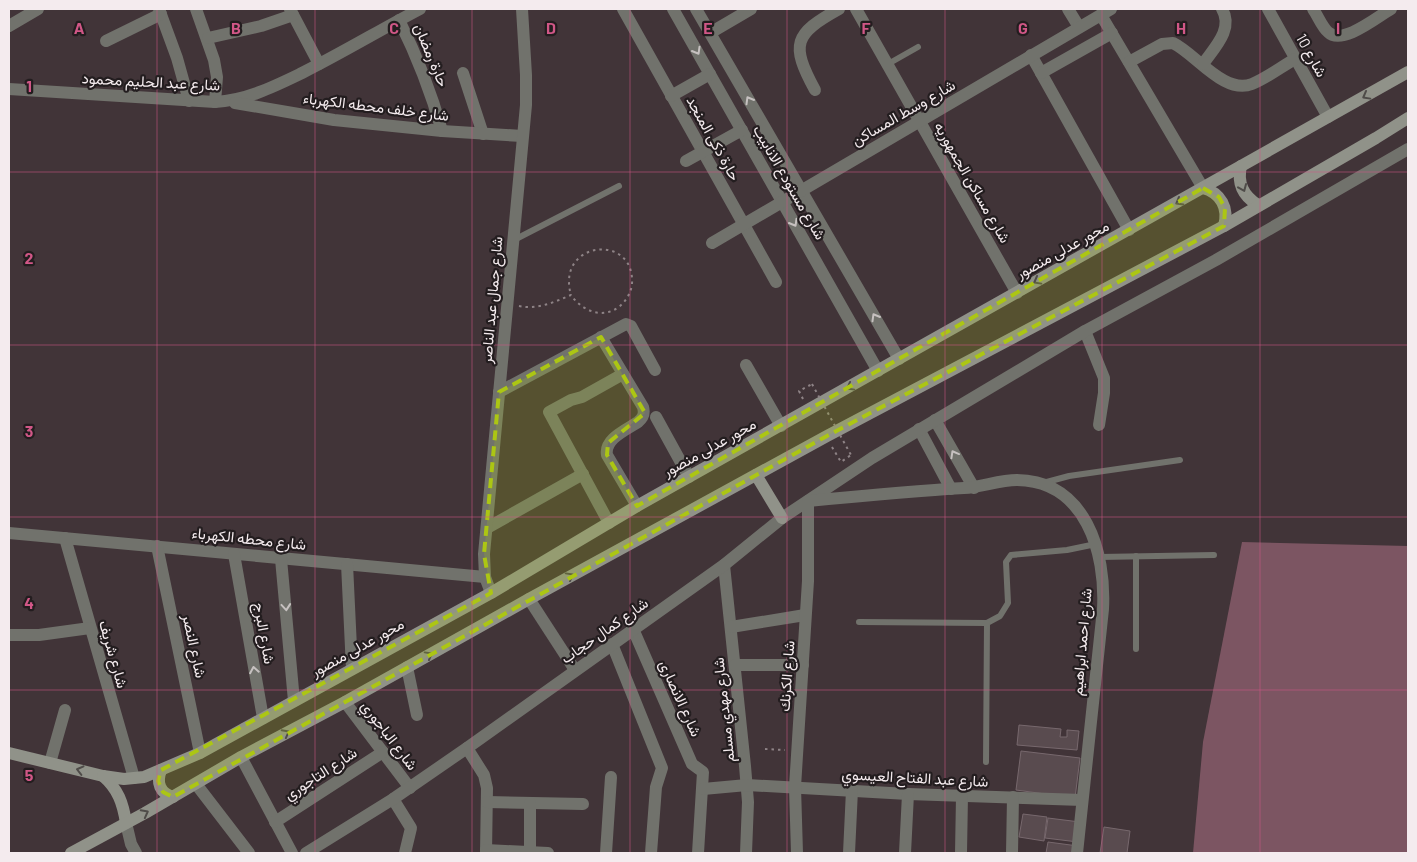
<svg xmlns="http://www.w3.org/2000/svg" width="1417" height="862" font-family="Barlow,Vazirmatn,sans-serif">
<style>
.green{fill:#7c5562}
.building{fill:#594b4f;stroke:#77686d}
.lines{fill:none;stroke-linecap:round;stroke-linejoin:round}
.path{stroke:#8e8386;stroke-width:2;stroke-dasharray:2.5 4;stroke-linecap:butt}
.lane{stroke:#71726c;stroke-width:6}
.street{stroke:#71726c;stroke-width:12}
.secondary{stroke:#909289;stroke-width:12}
.path-bridge{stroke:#8e8386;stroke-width:2;stroke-dasharray:2.5 4;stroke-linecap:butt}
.oneway{stroke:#c6c1c0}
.oneway2{stroke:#4f4c49}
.marked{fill:#acc613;fill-opacity:0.2;stroke:#acc613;stroke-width:4;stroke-dasharray:10 6;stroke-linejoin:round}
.grid{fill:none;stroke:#d15787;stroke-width:1;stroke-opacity:0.55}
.labels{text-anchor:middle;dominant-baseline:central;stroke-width:4.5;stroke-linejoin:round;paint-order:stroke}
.street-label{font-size:15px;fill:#f4ebee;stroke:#231d1f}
.grid-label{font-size:16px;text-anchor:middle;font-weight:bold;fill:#d15787;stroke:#231d1f;stroke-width:4.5;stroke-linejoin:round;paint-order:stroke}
</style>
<rect width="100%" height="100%" fill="#413438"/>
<path class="green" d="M1242 542 1408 546V853H1193L1203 742Z"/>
<g class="building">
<path d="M1019 725 1061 729 1060 737H1067V730L1079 731 1077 750 1017 745Z"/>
<path d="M1021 751 1080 758 1075 798 1016 790Z"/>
<path d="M1023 814 1047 817 1044 841 1019 837Z"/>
<path d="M1048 818 1080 822 1078 842 1045 838Z"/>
<path d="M1104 827 1130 831 1127 853H1100Z"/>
<path d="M1048 842 1078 846 1077 853H1046Z"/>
</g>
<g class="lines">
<g class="path">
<path d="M519 306C538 310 554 302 571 295 582 311 603 320 620 306 628 299 633 289 632 278 629 233 556 243 571 295"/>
<path d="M803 399 799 391 812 384"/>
<path d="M832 447 841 462 851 455"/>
<path d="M765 749 785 750"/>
</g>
<g class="lane">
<path d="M888 64 918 47"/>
<path d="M514 240 619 186"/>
<path d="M1043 483 1069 476 1180 460"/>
<path d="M1100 557 1214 555"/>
<path d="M859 622 987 623 1000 616 1008 603 1006 562 1011 555 1067 550 1096 544"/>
<path d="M1136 649V556"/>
<path d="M986 762 987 623"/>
</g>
<g class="street">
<path d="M159 9 177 58 189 101"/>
<path d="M196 9 214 60 217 77 215 102"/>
<path d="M290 9 319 64"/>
<path d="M623 9 776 282"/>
<path d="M673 9 878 371"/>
<path d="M696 9 899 359"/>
<path d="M856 9 1017 293"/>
<path d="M1068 9 1079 27"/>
<path d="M1268 9 1328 117"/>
<path d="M1313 9C1318 16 1322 27 1328 32 1342 46 1377 17 1391 9"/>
<path d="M1101 15 1203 188"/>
<path d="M399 20C417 56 431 92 442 131"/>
<path d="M9 26 38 9"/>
<path d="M710 33 751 9"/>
<path d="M208 38 261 26 293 15"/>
<path d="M106 41 161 14"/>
<path d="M1031 55 1129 230"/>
<path d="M1129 62 1162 44 1173 43C1196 54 1224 95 1252 84 1267 78 1281 67 1295 59"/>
<path d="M1203 64C1214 48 1234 29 1222 9"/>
<path d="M463 73 483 134"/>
<path d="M1041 73 1112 33"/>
<path d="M9 89 215 102C247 100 273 87 302 73 342 53 380 30 420 9"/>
<path d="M815 90C790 44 794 34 839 9"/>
<path d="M671 96 710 74"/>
<path d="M235 103 334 120 442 131 522 136"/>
<path d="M686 161 742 130"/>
<path d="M712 243 1111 9"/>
<path d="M1085 331 1104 378V393L1099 425"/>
<path d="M601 337 643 407C645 414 643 418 638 422 626 430 604 439 607 455L637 506"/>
<path d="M746 365 781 426"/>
<path d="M499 392 626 324 631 326 655 370"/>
<path d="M656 417 689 477"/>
<path d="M935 420 974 488"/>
<path d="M919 429 951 489"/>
<path d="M609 523 549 412 571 400 582 397 623 374"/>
<path d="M487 528 583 474"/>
<path d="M9 533 485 577"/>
<path d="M65 538 134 778"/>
<path d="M157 546 200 753"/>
<path d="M234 554 263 718"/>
<path d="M281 559 294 701"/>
<path d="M347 564 352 669"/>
<path d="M724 565 745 766 748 802 746 853"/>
<path d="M491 593 485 577 484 554 526 105V75L522 9"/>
<path d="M529 599 575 670"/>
<path d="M731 627 805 615"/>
<path d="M633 629 692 764 703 772 698 853"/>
<path d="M9 635H39L90 628"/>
<path d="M612 644 662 768 656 787 651 853"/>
<path d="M735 665H803"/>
<path d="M407 667 417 715"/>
<path d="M345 702 410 788"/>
<path d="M467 748 484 775 487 788 486 853"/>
<path d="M241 757 292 853"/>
<path d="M50 763 65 710"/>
<path d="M196 784 249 853"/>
<path d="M703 789 747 785 908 794 1082 800"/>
<path d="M393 799 411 828 405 853"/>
<path d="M487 802 583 804"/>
<path d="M275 822 383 752"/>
<path d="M126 823 131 844 136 853"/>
<path d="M486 850 548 853"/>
<path d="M306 853 393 799 467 748 724 565 782 518 872 458 1085 331 1216 260 1408 149"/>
<path d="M530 853V803"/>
<path d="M606 853 611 777"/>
<path d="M797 853 795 787 808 581V501C860 496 912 491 964 488 982 487 999 480 1017 480 1086 481 1106 553 1103 609L1077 853"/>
<path d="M849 853 852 790"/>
<path d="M905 853 908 794"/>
<path d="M961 853 962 796"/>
<path d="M1012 853 1013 797"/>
</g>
<g class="secondary">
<path d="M1241 166C1237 183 1243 196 1258 205"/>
<path d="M1203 188C1221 193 1229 208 1224 226"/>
<path d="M756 475 782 518"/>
<path d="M9 753 103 776 124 779 144 777 200 753 491 593 637 506 1408 72"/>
<path d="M161 770C156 783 160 793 173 797"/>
<path d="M103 776C118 789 123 803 126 823"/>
<path d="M71 853 145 813 241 757 345 702 529 599 827 436 1224 226 1376 138 1408 118"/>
</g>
<path class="path-bridge" d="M812 384 851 455"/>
</g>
<defs><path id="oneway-chevron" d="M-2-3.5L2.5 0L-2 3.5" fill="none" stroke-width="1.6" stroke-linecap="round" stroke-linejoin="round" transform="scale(1.25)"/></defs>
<g class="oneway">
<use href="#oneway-chevron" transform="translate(697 51) rotate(60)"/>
<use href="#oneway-chevron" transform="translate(749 100) rotate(-120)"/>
<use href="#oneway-chevron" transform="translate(794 223) rotate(60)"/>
<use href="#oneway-chevron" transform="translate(875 317) rotate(-120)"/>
<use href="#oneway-chevron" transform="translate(954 454) rotate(-119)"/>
<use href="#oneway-chevron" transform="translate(286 607) rotate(85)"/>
<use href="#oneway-chevron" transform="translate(254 670) rotate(-100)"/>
</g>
<g class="oneway2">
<use href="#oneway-chevron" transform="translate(1366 96) rotate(151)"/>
<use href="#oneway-chevron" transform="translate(1243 188) rotate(67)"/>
<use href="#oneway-chevron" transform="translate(1179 202) rotate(150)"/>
<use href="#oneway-chevron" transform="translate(1037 281) rotate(151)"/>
<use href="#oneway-chevron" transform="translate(850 387) rotate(151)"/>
<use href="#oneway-chevron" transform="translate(570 576) rotate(-29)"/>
<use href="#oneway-chevron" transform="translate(429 655) rotate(-29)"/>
<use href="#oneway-chevron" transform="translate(286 733) rotate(-28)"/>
<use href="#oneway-chevron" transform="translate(80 770) rotate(-166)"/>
<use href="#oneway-chevron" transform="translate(145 813) rotate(-28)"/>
</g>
<path class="marked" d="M1203 188 1219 197 1225 208 1224 226 827 436 173 797 163 792 158 781 161 770 491 593 484 554 499 392 601 337 645 413 608 443 607 455 637 506Z"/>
<path class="grid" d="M157 9V853M315 9V853M472 9V853M630 9V853M787 9V853M945 9V853M1102 9V853M1260 9V853M9 172H1408M9 345H1408M9 517H1408M9 690H1408"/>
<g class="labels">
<g class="street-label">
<text transform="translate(432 55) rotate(67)">حارة رمضان</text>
<text transform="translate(1312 55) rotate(61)">شارع 10</text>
<text transform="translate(151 81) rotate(3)">شارع عبد الحليم محمود</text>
<text transform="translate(376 106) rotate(7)">شارع خلف محطه الكهرباء</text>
<text transform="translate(903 112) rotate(-30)">شارع وسط المساكن</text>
<text transform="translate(714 138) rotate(61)">حارة ذكى المنجد</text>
<text transform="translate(790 182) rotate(60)">شارع مستودع الانابيب</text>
<text transform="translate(973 182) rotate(60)">شارع مساكن الجمهوريه</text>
<text transform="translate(1062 249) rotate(-29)">محور عدلى منصور</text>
<text transform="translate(491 300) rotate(-85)">شارع جمال عبد الناصر</text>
<text transform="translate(709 447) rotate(-29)">محور عدلى منصور</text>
<text transform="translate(249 538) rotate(6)">شارع محطه الكهرباء</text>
<text transform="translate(604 630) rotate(-35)">شارع كمال حجاب</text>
<text transform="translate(265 633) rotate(80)">شارع البرج</text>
<text transform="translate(1081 642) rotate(-85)">شارع احمد ابراهيم</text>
<text transform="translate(195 646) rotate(78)">شارع النصر</text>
<text transform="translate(357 647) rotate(-29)">محور عدلى منصور</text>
<text transform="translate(114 654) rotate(74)">شارع شريف</text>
<text transform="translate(786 676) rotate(-86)">شارع الكرنك</text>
<text transform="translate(681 698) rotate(66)">شارع الانصارى</text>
<text transform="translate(723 710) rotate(-96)">شارع مهدي مسلم</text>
<text transform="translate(390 735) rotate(53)">شارع الباجوري</text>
<text transform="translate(320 773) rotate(-33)">شارع التاجوري</text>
<text transform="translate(915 777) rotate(3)">شارع عبد الفتاح العيسوي</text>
</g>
</g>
<g class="grid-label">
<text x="79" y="34">A</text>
<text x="236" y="34">B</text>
<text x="394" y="34">C</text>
<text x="551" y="34">D</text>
<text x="708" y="34">E</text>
<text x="866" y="34">F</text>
<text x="1023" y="34">G</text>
<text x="1181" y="34">H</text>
<text x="1338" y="34">I</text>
<text x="29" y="92">1</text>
<text x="29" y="264">2</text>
<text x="29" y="437">3</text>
<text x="29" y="609">4</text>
<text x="29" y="781">5</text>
</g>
<rect width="1417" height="862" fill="none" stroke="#f4ebee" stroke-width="20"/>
</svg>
